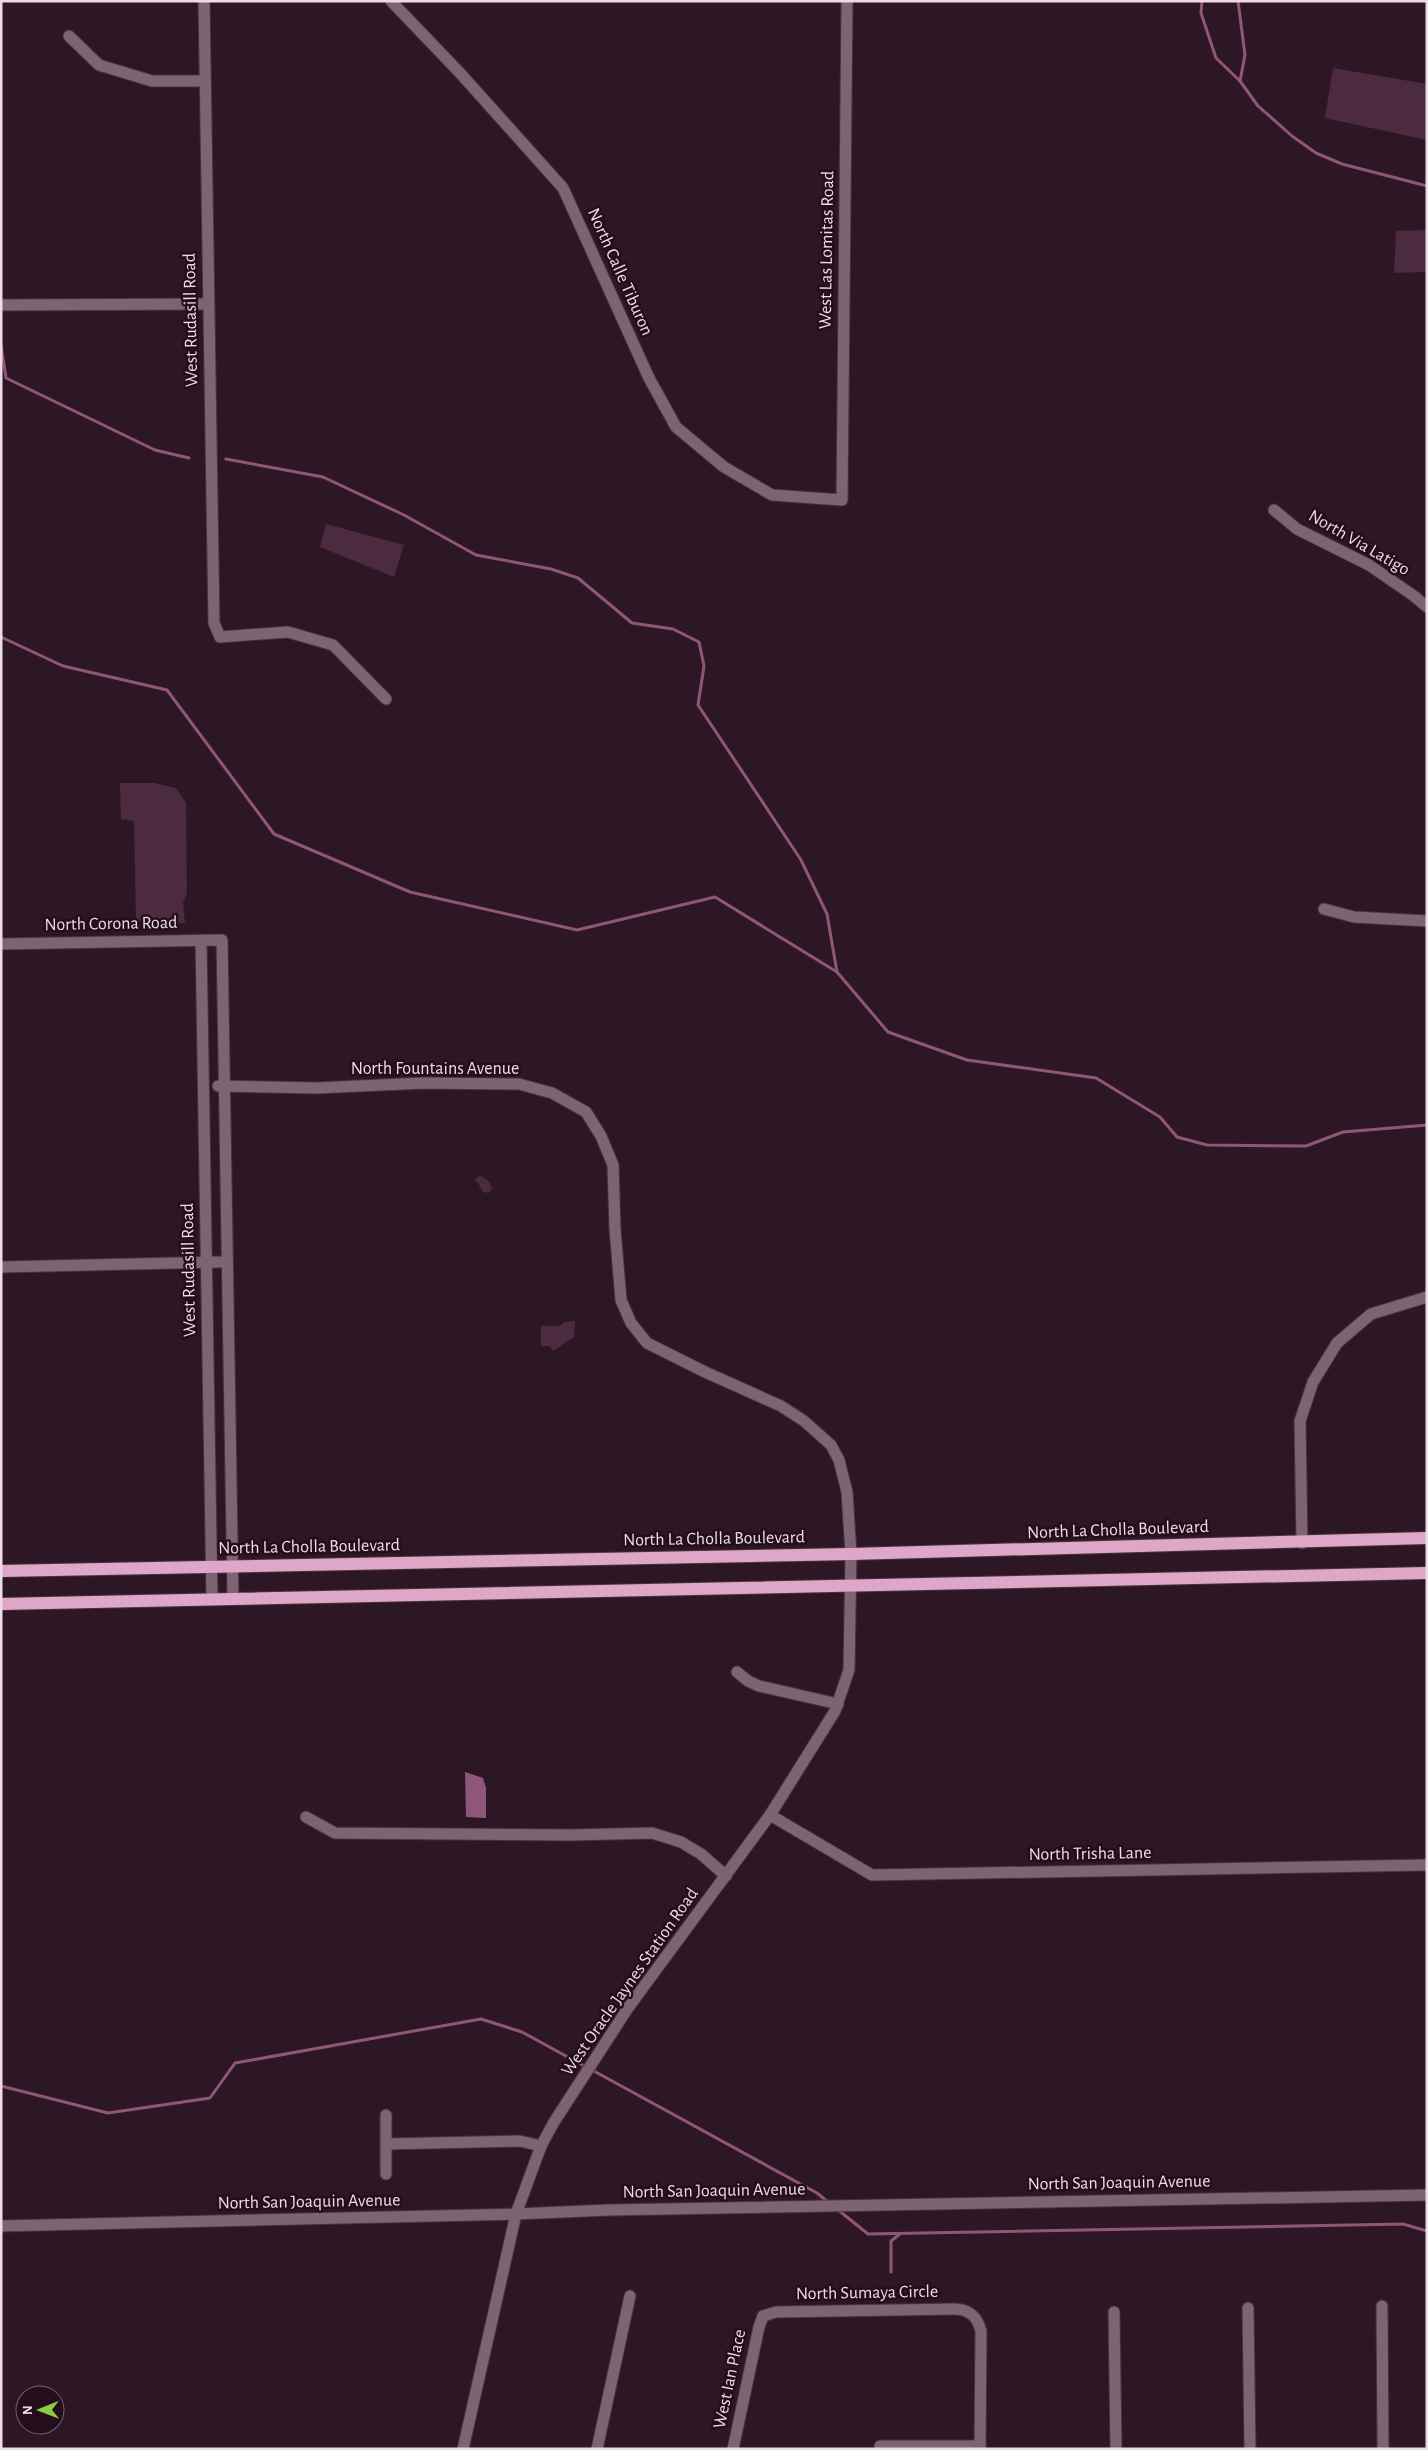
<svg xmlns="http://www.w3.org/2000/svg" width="1428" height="2450" font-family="'Alegreya Sans',sans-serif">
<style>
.green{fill:#4c2a3f}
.water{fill:#90567a}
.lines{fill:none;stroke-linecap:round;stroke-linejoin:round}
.stream{stroke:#90567a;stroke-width:3}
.minor-casing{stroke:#493340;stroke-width:13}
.major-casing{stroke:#493340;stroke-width:14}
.minor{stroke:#7e6373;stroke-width:11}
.major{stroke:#dea7c8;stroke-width:12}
.labels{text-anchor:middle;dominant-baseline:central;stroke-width:5;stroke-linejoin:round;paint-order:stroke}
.street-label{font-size:18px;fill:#ecdce5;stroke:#240e1c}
</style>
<rect width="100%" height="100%" fill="#2e1725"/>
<g class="green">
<path d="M1333 68 1427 84V140L1325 118Z"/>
<path d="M1427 230V272L1394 273 1396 231Z"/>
<path d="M326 524 404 545 394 577 320 547Z"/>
<path d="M120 783H154L176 788 186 803 187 893 183 903 185 923 136 921 134 821 121 819Z"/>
<path d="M479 1176C487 1178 490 1181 492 1188L489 1193 483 1192 478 1183 474 1181Z"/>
<path d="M575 1321 574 1337 553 1351 549 1346H541V1326H560L565 1322Z"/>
</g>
<path class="water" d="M465 1772 483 1778 486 1788V1818L466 1817Z"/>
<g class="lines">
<g class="stream">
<path d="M1202 1 1201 13 1216 58 1240 81 1258 106 1292 136 1316 153 1342 164 1427 186"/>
<path d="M1238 1 1245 55 1240 81"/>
<path d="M1 345 6 378 155 450 189 458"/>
<path d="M226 459 323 477 404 515 476 555 551 569 578 578 632 623 673 629 699 642 704 666 698 705 801 860 827 914 837 972 888 1032 967 1060 1096 1078 1160 1117 1177 1137 1207 1145 1306 1146 1343 1132 1427 1125"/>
<path d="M1 637 63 666 167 690 274 834 410 892 577 930 715 897 837 972"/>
<path d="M592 2070 817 2193 828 2202"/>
<path d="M1 2086 108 2113 210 2098 235 2063 481 2019 522 2032 586 2067"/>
<path d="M837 2209 868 2234 1403 2224 1427 2231"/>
<path d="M891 2272V2241L900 2234"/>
</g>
<defs>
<g id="minor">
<path d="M204 1 214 623 220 637 288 632 333 645 386 699"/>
<path d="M391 1 460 73 563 188 649 378 676 427 724 467 772 495 842 500 847 1"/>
<path d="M69 36 99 65 152 81H205"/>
<path d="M1 305 208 304"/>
<path d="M1274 510 1297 529 1369 565 1414 596 1427 607"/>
<path d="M1324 909 1354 917 1427 921"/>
<path d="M201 940 212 1599"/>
<path d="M1 944 222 940 233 1599"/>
<path d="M218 1086 316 1088 424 1083 519 1084 552 1093 586 1112 601 1136 613 1165 615 1229 621 1300 631 1323 647 1343 705 1372 781 1406 804 1421 831 1445 839 1460 847 1492 851 1554 849 1670 835 1711 770 1815 628 2008 554 2122 541 2146 516 2214 463 2449"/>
<path d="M1 1267 220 1262"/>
<path d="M1302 1543 1300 1421 1313 1382 1337 1343 1371 1314 1427 1297"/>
<path d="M737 1672 748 1681 759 1686 838 1704"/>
<path d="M770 1815 872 1875 1427 1865"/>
<path d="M306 1817 335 1833 571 1835 652 1833 681 1842 701 1854 726 1876"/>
<path d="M386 2115V2174"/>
<path d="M386 2144 520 2141 541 2146"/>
<path d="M1 2226 516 2214 609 2210 1427 2195"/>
<path d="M1382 2306 1383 2449"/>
<path d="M1248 2308 1250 2449"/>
<path d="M1114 2312 1116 2449"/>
<path d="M763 2316 776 2312 954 2309C969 2309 977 2316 981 2331L980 2449"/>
<path d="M880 2446H980"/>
<path d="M597 2449 630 2296"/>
<path d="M733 2449 759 2327 763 2316"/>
</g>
<g id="major">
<path d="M1 1571 851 1554 1427 1538"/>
<path d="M1 1604 1427 1573"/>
</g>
</defs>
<use href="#minor" class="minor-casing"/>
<use href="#major" class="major-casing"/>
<use href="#minor" class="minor"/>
<use href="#major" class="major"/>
</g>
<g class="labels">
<g class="street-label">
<text transform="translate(827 250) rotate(-89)">West Las Lomitas Road</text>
<text transform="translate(620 272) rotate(66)">North Calle Tiburon</text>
<text transform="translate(191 320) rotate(-91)">West Rudasill Road</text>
<text transform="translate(1359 543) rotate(30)">North Via Latigo</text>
<text transform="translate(111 924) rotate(-1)">North Corona Road</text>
<text x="435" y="1069">North Fountains Avenue</text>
<text transform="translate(189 1270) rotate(-91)">West Rudasill Road</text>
<text transform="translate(1118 1530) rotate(-2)">North La Cholla Boulevard</text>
<text transform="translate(714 1539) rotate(-1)">North La Cholla Boulevard</text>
<text transform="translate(309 1547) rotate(-1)">North La Cholla Boulevard</text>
<text transform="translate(1090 1854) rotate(-1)">North Trisha Lane</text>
<text transform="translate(630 1982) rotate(-55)">West Oracle Jaynes Station Road</text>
<text transform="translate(1119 2183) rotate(-1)">North San Joaquin Avenue</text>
<text transform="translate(714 2191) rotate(-1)">North San Joaquin Avenue</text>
<text transform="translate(309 2202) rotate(-1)">North San Joaquin Avenue</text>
<text transform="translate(867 2293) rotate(-1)">North Sumaya Circle</text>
<text transform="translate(730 2379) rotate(-78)">West Ian Place</text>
</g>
</g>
<rect width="1428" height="2450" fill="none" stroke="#ecdce5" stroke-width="5"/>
<g transform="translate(40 2410) rotate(269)"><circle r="24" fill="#240e1c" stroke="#74606c"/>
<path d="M0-4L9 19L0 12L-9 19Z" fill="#89ce48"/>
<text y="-8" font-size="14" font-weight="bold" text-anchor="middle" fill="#ecdce5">N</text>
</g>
</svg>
